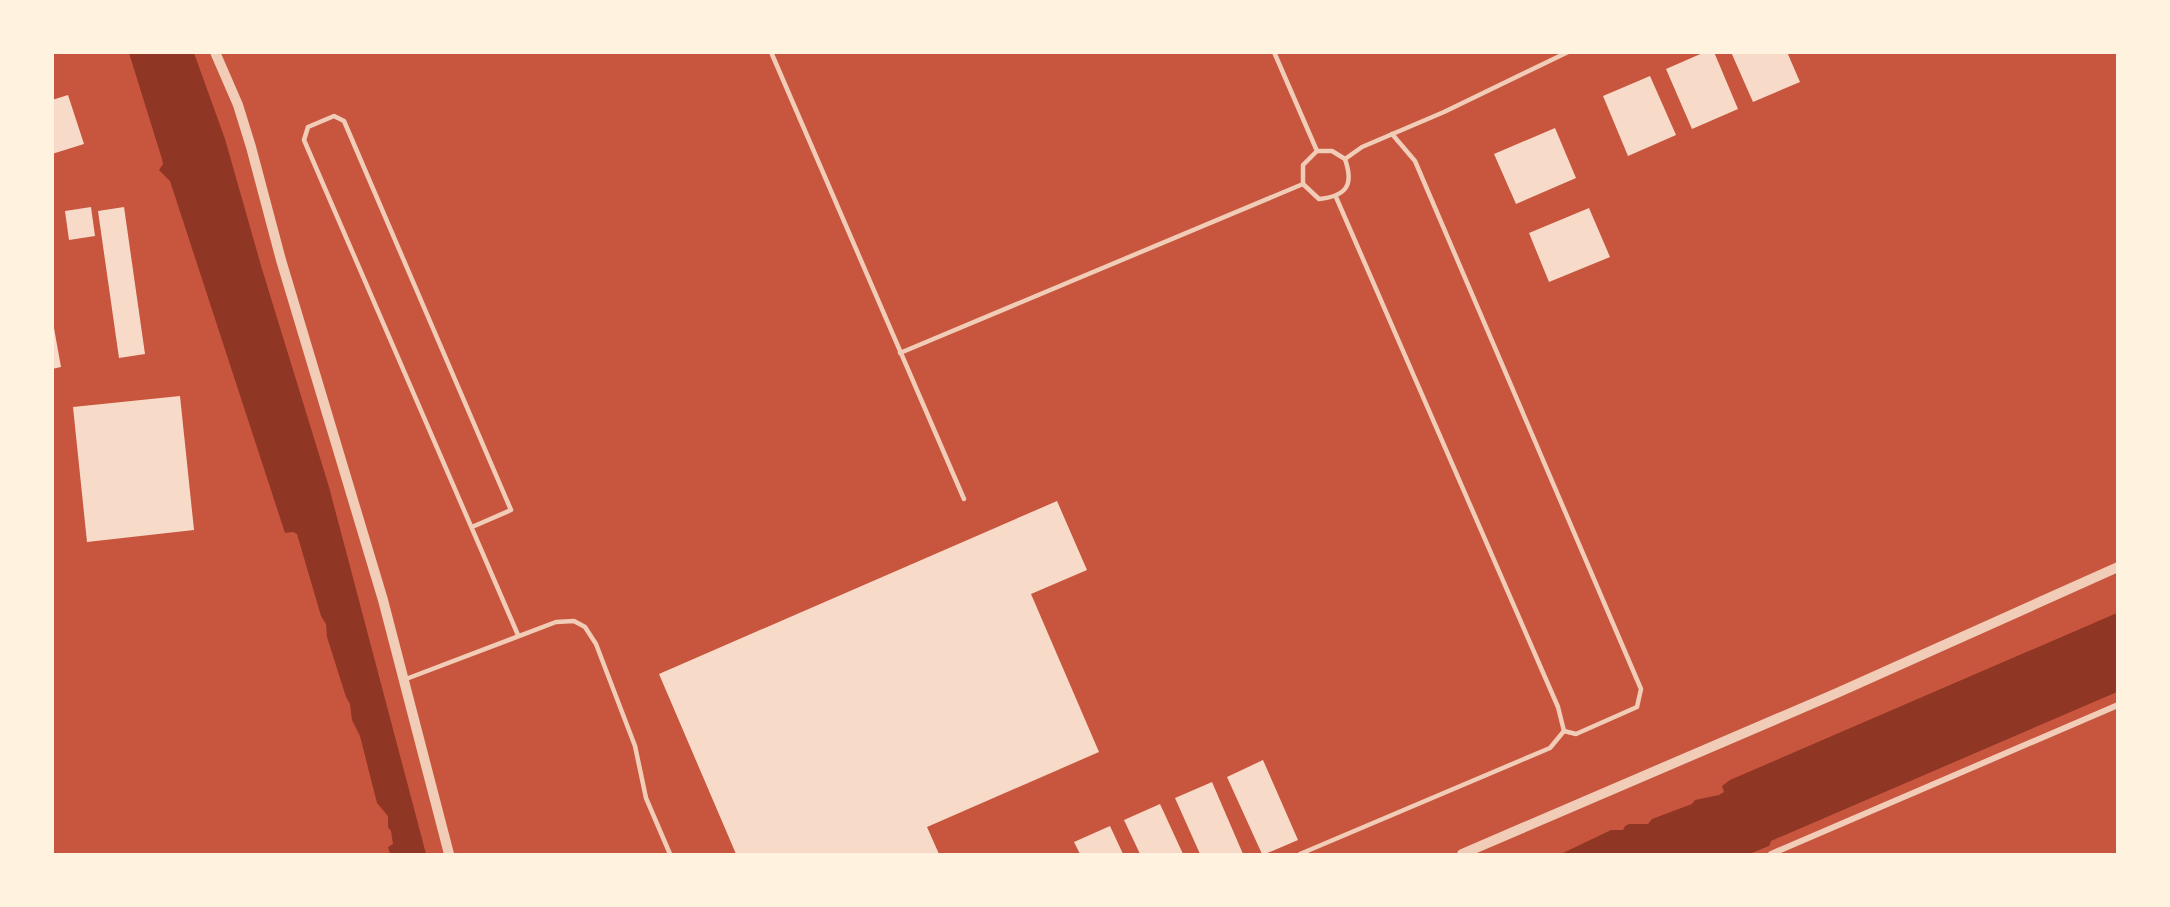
<svg xmlns="http://www.w3.org/2000/svg" width="2170" height="907" font-family="'Varela Round',sans-serif">
<style>
.water{fill:#8f3625}
.building{fill:#f7dbc8}
.lines{fill:none;stroke-linecap:round;stroke-linejoin:round}
.service{stroke:#f1ccb7;stroke-width:4.5}
.minor{stroke:#f1ccb7;stroke-width:6}
.tertiary{stroke:#f1ccb7;stroke-width:10}
</style>
<rect width="100%" height="100%" fill="#c8553d"/>
<g class="water">
<path d="M194 53 225 139 262 269 329 487 426 854H390L388 847 393 844 391 831 388 827V816L377 803 360 736 352 720 350 704 346 697 327 637 326 624 321 616 297 534 293 532 285 533 170 181 159 170 163 164 162 159 129 53Z"/>
<path d="M2117 613V692L1771 841 1769 846 1749 854H1561L1611 830H1623L1625 826 1629 824H1648L1652 819 1692 804 1695 800 1719 795 1724 792 1722 786 1730 780Z"/>
</g>
<g class="building">
<path d="M1705 52H1714L1738 109 1692 129 1666 69Z"/>
<path d="M1731 52H1787L1800 82 1753 102Z"/>
<path d="M1650 76 1676 135 1628 156 1603 96Z"/>
<path d="M68 95 84 144 52 154V100Z"/>
<path d="M1555 128 1576 178 1516 204 1494 154Z"/>
<path d="M91 207 95 236 69 240 65 211Z"/>
<path d="M124 207 145 354 119 358 98 211Z"/>
<path d="M1589 208 1610 257 1549 282 1529 233Z"/>
<path d="M52 317 61 367 52 369Z"/>
<path d="M180 396 194 530 87 542 73 407Z"/>
<path d="M1057 501 1087 570 1031 594 1099 752 927 827 939 854H736L659 674Z"/>
<path d="M1263 760 1298 840 1265 854H1262L1227 777Z"/>
<path d="M1212 782 1243 854H1200L1175 798Z"/>
<path d="M1160 804 1183 854H1140L1124 820Z"/>
<path d="M1110 826 1123 854H1080L1074 842Z"/>
</g>
<g class="lines">
<g class="service">
<path d="M771 52 964 499"/>
<path d="M1274 52 1317 151"/>
<path d="M1303 184 1319 199C1347 196 1354 185 1345 159"/>
<path d="M1336 197 1558 707 1564 731"/>
<path d="M900 353 1303 184V165L1317 151H1332L1345 159 1362 147 1444 112 1568 52"/>
<path d="M472 527 511 510 344 121 334 116 308 127 304 140 518 635"/>
<path d="M406 679 556 622 574 621 585 627 596 644 635 746 646 798 670 854"/>
<path d="M1300 854 1550 748 1564 731 1576 734 1637 707 1641 689 1415 161 1392 134"/>
</g>
<path class="minor" d="M1771 854 2118 705"/>
<g class="tertiary">
<path d="M215 52 238 105 251 147 281 260 383 600 449 854"/>
<path d="M1462 854 1837 693 2118 567"/>
</g>
</g>
<rect width="2170" height="907" fill="none" stroke="#fff3e0" stroke-width="108"/>
</svg>
